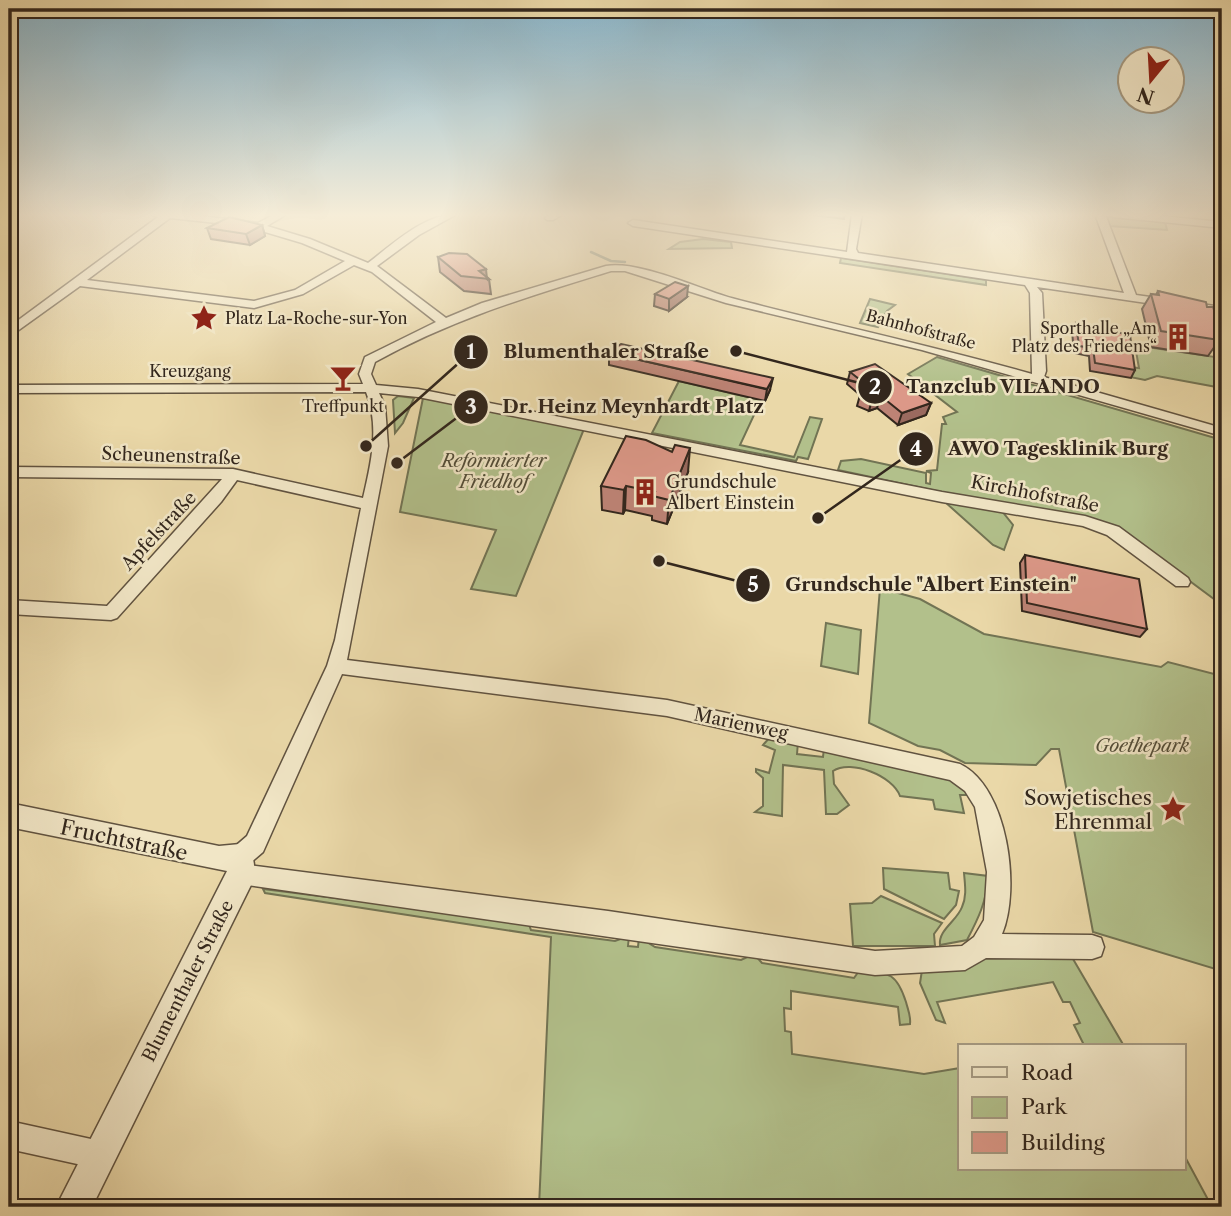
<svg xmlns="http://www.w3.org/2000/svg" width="1231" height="1216" font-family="'Libre Caslon Text',serif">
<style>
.green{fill:#b2c08b;stroke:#727454;stroke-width:2}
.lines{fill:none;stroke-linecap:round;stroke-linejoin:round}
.stream{stroke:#707f6e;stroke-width:2.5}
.minor-casing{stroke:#615340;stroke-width:3}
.tertiary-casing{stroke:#615340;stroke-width:3}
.minor{fill:#f1e6c6;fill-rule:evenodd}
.tertiary{fill:#f1e6c6;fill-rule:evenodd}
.wall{fill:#bd8375;stroke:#33271d;stroke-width:2}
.shaded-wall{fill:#9a6a5f;stroke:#33271d;stroke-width:2}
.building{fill:#dc9888;stroke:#33271d;stroke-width:2}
.labels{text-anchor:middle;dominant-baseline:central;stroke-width:5;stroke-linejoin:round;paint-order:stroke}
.far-poi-label{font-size:16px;fill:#33271d;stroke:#f1e6c6;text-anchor:start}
.far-street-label{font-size:16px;fill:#33271d;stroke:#f1e6c6}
.street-label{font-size:18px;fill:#33271d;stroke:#f1e6c6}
.park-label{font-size:18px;font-style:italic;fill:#534d38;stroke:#f1e6c6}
.poi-label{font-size:18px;fill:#33271d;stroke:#f1e6c6;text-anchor:start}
.near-poi-label{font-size:21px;fill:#33271d;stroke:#f1e6c6;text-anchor:end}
.near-street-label{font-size:21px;fill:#33271d;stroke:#f1e6c6}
.leader{fill:none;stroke:#33271d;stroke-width:2.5}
.callout-dot{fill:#33271d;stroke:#f1e6c6;stroke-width:2.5}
.mark-label{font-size:21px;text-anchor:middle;font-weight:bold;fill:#fff}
.callout-label{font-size:19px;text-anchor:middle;font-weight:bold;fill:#33271d;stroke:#f1e6c6;stroke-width:5;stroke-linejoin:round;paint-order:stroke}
</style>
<rect width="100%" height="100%" fill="#ead8a8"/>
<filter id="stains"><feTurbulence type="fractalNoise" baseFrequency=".00286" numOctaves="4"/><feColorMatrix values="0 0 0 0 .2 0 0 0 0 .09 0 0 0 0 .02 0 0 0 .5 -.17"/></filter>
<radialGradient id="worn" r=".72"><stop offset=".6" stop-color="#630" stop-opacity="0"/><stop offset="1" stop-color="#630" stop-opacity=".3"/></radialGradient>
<g class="green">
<path d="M1107 217 1165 222 1167 230 1110 226Z"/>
<path d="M703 239 731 242 732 248 669 249 680 242Z"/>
<path d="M841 258 986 280V285L840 263Z"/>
<path d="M870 299 895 305 887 311 878 327 860 323Z"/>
<path d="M1126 344 1222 358V388L1157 376 1145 380 1130 377 1129 367 1139 368 1136 351 1126 349Z"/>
<path d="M937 357 1222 440V605L1121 530 838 470 841 461 861 459 926 473V483L930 484 931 473 926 471 937 470 942 424H946L943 417 957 412 908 374Z"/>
<path d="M679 381 761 400 740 445 794 457 810 417 822 419 808 459 798 457 796 461 652 433Z"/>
<path d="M398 396 414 398 403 423 395 433 393 400Z"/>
<path d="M423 398 584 429 516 596 471 589 496 530 400 512Z"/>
<path d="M945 502 1001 510 1013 525 1004 550 993 545Z"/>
<path d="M880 588 920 599 984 634 1161 667 1168 662 1222 676V971L1093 932 1059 749H1051L1036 765 965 763 940 750 918 746 869 723Z"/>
<path d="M826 623 861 630 858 674 821 666Z"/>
<path d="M771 736 798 742 797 754 823 757 824 748 952 778 972 795H960L964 813 935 809 933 800 900 796C893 776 851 759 833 771L834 784 849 805 837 814H826L824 770 783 765 782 816 755 812 763 806V778L756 772V769L769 773 775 750 763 745Z"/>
<path d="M883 868 948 873 950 889 959 891 956 905 944 919 884 889Z"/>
<path d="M964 873 988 876C987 901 978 919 967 940L940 945C938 930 957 921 962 907 967 896 965 885 964 873Z"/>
<path d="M263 889 528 922 531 930 615 941 629 936 628 946 638 947 639 937 655 947 741 960 754 954 762 963 854 978 859 971C888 973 896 971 906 1002 908 1010 911 1016 910 1024L900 1025 898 1007 791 991V1009L784 1008 785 1031 791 1032 792 1054 924 1074 960 1068V1169H1184V1155L1212 1207H539L551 937 265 893Z"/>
<path d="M881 896 942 923 934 934 935 946H853L850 904 872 903Z"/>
<path d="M988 956H1068L1073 959 1124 1046H1078L1084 1045 1074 1025 1080 1023 1070 1002H1063L1053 982 937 1002 945 1023 936 1020 920 983 922 970 969 967Z"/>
</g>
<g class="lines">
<path class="stream" d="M591 252 611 261 625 262"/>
<defs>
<g id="minor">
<path d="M151 214H186L258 223 275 214H287L267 226 310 239 368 263C393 244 424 214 457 214L419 235 377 266 446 318 482 303 606 266C639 260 701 290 735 299 834 325 934 346 1032 374L1030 293 1025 285 633 226 628 223 633 220 847 252 852 214H862L856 249 858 253 1124 293 1095 214H1105L1136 295 1222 307V314L1037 287 1042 293 1046 371 1044 377 1222 428V436L922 350 726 303 625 271H611C527 297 452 319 375 362L371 374 376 385 418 389 942 492 1085 516 1119 527 1188 578 1190 582 1188 586H1176L1107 535 1083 526 942 502 418 397 379 393 385 406 388 446 347 660 667 700 960 764C1008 787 1021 889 1002 934L1092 935 1101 938 1104 947 1101 956 1092 959 986 958 965 970 875 975 233 883 230 875 235 866 229 857 232 849 247 836 327 666 335 640 361 508 237 480 221 502 117 618 111 620 9 614V600L107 606 222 479 9 477V467L233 469 363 498C371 463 380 427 366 392L9 393V385L363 384 359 374 365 357 436 322 372 272 354 265 303 294 254 308 80 286 9 337V327L158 217ZM170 218 245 226 302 243 345 261 295 290 254 301 87 280ZM342 674 667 716 950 780 965 791 975 807 987 872 984 920 974 937 962 946 875 951 608 911 248 865 263 852Z"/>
<path d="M550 214H563L553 220H547L545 218Z"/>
<path d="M1108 214H1142L1222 222V228L1113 217Z"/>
<path d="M9 1121 100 1141 110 1145 114 1155 110 1165 100 1169 9 1149Z"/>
</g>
<path id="tertiary" d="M9 803 219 846 240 844 249 848C255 860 256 872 251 885L92 1207H56L227 871 9 827Z"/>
</defs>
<use href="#minor" class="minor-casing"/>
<use href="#tertiary" class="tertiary-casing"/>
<use href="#minor" class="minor"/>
<use href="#tertiary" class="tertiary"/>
</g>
<g class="wall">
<path d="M805 214H845L844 219Z"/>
<path d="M262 225 265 236 250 245 211 239 207 228Z"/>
<path d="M438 257 487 277 489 279 491 294 464 291 440 272Z"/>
<path d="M1158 291 1207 307 1222 333V336L1208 356 1151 347 1142 309 1151 294 1156 295Z"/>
<path d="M655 294 687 297 669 311 654 306Z"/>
<path d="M1076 323 1135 370 1131 378 1090 371 1089 356 1074 353 1072 331Z"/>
<path d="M609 353 770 390 765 401 609 365Z"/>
<path d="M850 372 931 403 926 415 898 425 877 408 869 411 857 406 860 395 847 384Z"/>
<path d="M688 472 667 524 652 520V516L630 511 625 510 623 514 602 510 601 486Z"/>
<path d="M1025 555 1147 629 1140 637 1022 611 1020 563Z"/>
</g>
<g class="shaded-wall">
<path d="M262 225 265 236 250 245 246 234Z"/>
<path d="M486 269 487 279 479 271Z"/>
<path d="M688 286 687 297 669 311V299Z"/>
<path d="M773 378 770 390 765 401 767 389Z"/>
<path d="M881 396 877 408 869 411 872 399Z"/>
<path d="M931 403 926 415 898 425 902 413Z"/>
<path d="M690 448 688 472 667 524 669 500Z"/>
<path d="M626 486 625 510 623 514 624 490Z"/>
</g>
<g class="building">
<path d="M229 217 262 225 246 234 207 228Z"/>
<path d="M449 253 467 254 486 269 479 271 489 279 461 276 438 257Z"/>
<path d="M675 282 688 286 669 299 655 294Z"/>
<path d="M1158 291 1206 302 1207 307H1213L1222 335 1217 334 1219 340 1161 331 1151 294 1159 295Z"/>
<path d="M1076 323 1130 335 1135 370 1095 363 1093 348 1079 346Z"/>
<path d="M621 344 773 378 767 389 609 353Z"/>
<path d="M875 364 931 403 902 413 881 396 872 399 861 394 864 383 850 372Z"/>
<path d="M626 436 646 440 672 452 675 445 690 448 669 500 653 496 655 492 631 487 626 486 624 490 601 486Z"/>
<path d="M1025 555 1139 579 1147 629 1027 603Z"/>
</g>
<linearGradient id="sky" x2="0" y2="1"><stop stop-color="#88b6cd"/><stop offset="0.56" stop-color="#f6edd8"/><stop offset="1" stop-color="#f6edd8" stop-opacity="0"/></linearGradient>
<rect width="1231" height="384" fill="url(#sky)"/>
<defs>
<symbol id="sight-bare" viewBox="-9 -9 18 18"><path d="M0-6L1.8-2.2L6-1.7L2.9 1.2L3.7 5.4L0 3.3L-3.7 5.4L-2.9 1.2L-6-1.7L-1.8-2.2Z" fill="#8f2418" stroke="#f1e6c6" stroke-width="2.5" paint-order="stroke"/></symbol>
<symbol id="building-bare" viewBox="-9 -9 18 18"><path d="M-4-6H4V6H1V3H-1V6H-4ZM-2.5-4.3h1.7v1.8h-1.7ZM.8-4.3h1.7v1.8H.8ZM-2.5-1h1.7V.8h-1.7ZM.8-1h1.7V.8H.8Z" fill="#8f2418" stroke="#f1e6c6" stroke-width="2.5" paint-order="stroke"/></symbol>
<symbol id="bar-bare" viewBox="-9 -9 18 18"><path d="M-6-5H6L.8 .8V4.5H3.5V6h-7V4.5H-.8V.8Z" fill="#8f2418" stroke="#f1e6c6" stroke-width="2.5" paint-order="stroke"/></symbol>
</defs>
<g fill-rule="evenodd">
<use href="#sight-bare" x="185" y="299" width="38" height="38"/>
<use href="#building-bare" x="1159" y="318" width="38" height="38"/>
<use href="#bar-bare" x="324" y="359" width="38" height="38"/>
<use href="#building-bare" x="626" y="473" width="38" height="38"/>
<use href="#sight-bare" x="1154" y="790" width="38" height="38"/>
</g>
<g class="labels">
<g class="far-poi-label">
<text x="225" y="318">Platz La-Roche-sur-Yon</text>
<text x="1157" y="328" text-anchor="end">Sporthalle „Am<tspan x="1157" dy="18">Platz des Friedens“</tspan></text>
<text x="343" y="406" text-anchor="middle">Treffpunkt</text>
</g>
<g class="far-street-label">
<text transform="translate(921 329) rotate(15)">Bahnhofstraße</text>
<text x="190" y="371">Kreuzgang</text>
</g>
<g class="street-label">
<text transform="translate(171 456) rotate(2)">Scheunenstraße</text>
<text transform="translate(1035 494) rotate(11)">Kirchhofstraße</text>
<text transform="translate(159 531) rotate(-47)">Apfelstraße</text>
<text transform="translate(741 724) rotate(12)">Marienweg</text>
<text transform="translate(188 981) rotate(-63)">Blumenthaler Straße</text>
</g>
<g class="park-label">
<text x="494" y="461">Reformierter<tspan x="494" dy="21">Friedhof</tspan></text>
<text x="1142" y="746">Goethepark</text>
</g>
<g class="poi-label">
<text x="666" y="482">Grundschule<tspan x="666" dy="21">Albert Einstein</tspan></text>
</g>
<g class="near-poi-label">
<text x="1152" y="797">Sowjetisches<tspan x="1152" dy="24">Ehrenmal</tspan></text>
</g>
<g class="near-street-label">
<text transform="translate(124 840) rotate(12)">Fruchtstraße</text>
</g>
</g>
<path class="leader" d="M366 446L471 352M736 351L875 387M397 463L471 407M818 518L916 449M659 561L753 585"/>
<g class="callout-dot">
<circle cx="366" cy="446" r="7"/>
<circle cx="736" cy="351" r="7"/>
<circle cx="397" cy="463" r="7"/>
<circle cx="818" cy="518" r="7"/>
<circle cx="659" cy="561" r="7"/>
<circle cx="471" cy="352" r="18"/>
<circle cx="875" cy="387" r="18"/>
<circle cx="471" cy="407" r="18"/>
<circle cx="916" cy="449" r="18"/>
<circle cx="753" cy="585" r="18"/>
</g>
<g class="mark-label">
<text x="471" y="359">1</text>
<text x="875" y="394">2</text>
<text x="471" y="414">3</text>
<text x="916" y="456">4</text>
<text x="753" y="592">5</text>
</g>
<g class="callout-label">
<text x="606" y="358">Blumenthaler Straße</text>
<text x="1003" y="393">Tanzclub VILANDO</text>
<text x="633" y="413">Dr. Heinz Meynhardt Platz</text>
<text x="1058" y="455">AWO Tagesklinik Burg</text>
<text x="931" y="591">Grundschule "Albert Einstein"</text>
</g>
<rect width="1231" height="1216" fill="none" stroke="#ead8a8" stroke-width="35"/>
<rect x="10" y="10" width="1210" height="1195" fill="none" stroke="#33271d" stroke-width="3.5"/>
<rect x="18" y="18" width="1196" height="1181" fill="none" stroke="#33271d" stroke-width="2"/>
<rect x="958" y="1044" width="228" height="126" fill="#f1e6c6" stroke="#a59a82" stroke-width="2"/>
<rect x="972" y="1067" width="35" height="10" fill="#f1e6c6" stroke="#a59a82" stroke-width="2"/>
<text x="1021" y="1080" font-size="21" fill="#33271d">Road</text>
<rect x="972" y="1097" width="35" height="21" fill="#b2c08b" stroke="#a59a82" stroke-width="2"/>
<text x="1021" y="1114" font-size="21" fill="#33271d">Park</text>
<rect x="972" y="1132" width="35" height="21" fill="#dc9888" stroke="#a59a82" stroke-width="2"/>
<text x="1021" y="1150" font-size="21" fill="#33271d">Building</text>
<g transform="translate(1151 80) rotate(198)"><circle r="33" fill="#f1e6c6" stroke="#a59a82" stroke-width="2"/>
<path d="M0-5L12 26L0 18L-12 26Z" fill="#8f2418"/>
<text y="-10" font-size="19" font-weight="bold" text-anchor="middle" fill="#33271d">N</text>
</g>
<rect width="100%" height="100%" filter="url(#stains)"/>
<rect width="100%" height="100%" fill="url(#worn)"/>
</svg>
